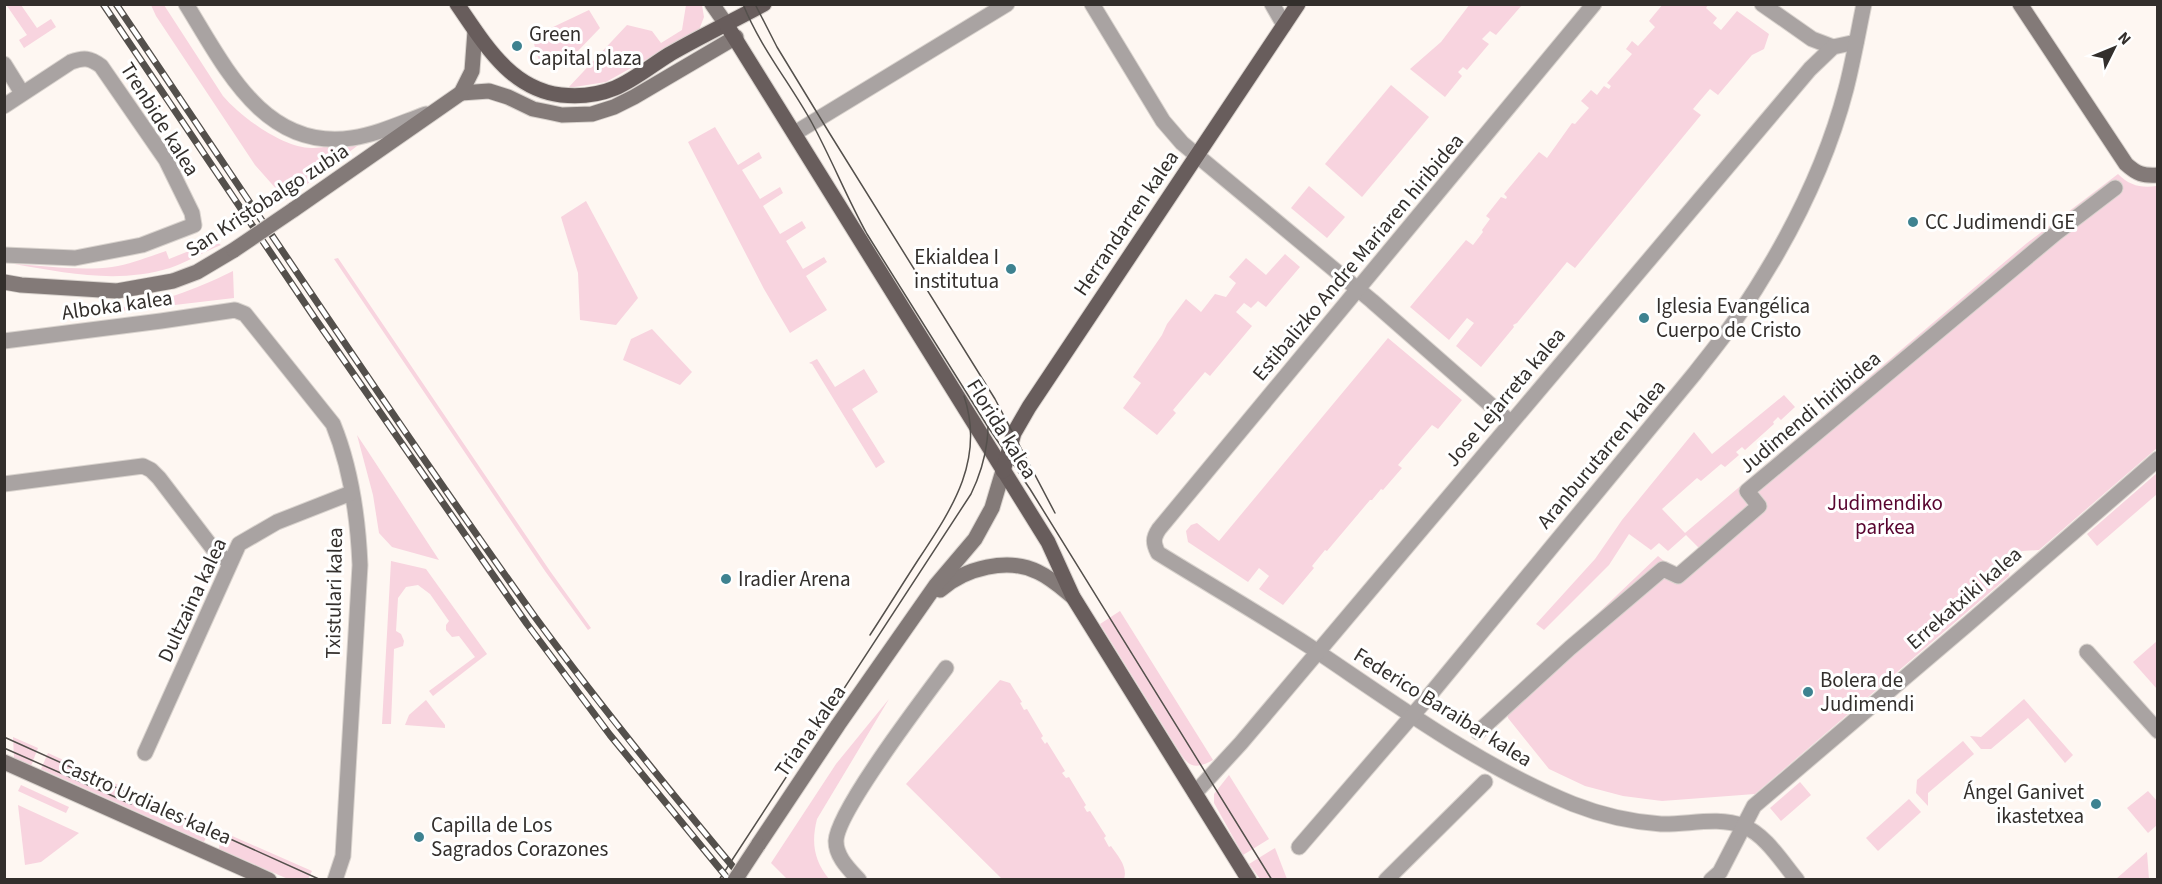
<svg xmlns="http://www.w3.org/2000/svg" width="2162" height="884" font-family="'Source Sans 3',sans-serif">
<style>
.green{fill:#f8d4df}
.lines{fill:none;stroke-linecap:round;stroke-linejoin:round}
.street-casing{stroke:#d9d3ce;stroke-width:17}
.secondary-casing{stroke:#d9d3ce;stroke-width:17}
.primary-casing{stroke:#d9d3ce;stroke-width:17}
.street{stroke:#a9a3a2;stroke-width:15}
.secondary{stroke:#837a78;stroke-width:15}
.primary{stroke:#685d5c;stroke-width:15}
.tram{stroke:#54504c;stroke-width:1.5}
.rail-casing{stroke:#54504c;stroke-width:7}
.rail{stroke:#fff;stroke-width:4.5;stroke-dasharray:14;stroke-linecap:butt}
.secondary-bridge-casing{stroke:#d9d3ce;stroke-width:17;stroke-linecap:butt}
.secondary-bridge{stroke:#837a78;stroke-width:15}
.poi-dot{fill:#3e8290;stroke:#fff;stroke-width:2}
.labels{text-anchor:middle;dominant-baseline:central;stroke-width:6;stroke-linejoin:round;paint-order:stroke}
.poi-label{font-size:21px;fill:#332f2c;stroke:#fff;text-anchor:start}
.street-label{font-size:21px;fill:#332f2c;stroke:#fff}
.park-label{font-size:21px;fill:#58052f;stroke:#fff}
</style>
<rect width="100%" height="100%" fill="#fef7f2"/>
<g class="green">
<path d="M1470 4 1522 5 1496 35 1490 31 1482 39 1489 44 1467 70 1463 67 1458 72 1462 76 1445 97 1410 69 1441 42Z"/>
<path d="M1663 4 1708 5 1706 8 1717 18 1713 23 1721 30 1737 11 1769 34 1764 49 1752 55 1718 95 1710 89 1693 109 1701 115 1575 268 1567 262 1517 323 1513 325 1514 327 1481 367 1456 346 1474 323 1467 318 1449 340 1410 307 1466 240 1473 245 1483 232 1482 230 1490 219 1486 216 1501 197 1506 199 1507 197 1504 194 1539 152 1547 158 1572 123 1575 124 1589 108 1581 101 1591 90 1597 95 1604 86 1609 89 1611 86 1607 83 1632 54 1626 49 1632 41 1638 46 1655 27 1649 21Z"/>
<path d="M9 5H21L37 28 51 19 56 27 24 48 19 40 27 35 7 6Z"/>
<path d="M151 5H164L223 96C241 117 285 150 314 148 331 147 348 143 365 140L286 200 255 165 156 16Z"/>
<path d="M686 5H702L704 17 699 30 606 82 568 88 627 25 652 31 661 43 682 30Z"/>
<path d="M589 10 600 28 575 54 539 61 532 37Z"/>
<path d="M1391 85 1429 117 1362 197 1325 164Z"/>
<path d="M715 127 738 165 759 152 762 158 742 170 760 199 780 187 783 193 763 206 780 234 802 221 806 228 786 241 803 269 824 257 827 262 806 276 827 310 790 333 764 289 688 142Z"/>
<path d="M2118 174C2130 186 2141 188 2157 186V448L2039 550 2022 551 2011 560 2009 576 1755 794 1662 801 1623 796 1585 786 1549 769 1508 718 1505 702 1658 556 1677 572 1700 549 1686 535 1668 551 1659 543 1651 550 1629 534 1609 565 1544 630 1536 624 1595 559 1622 520 1694 432 1712 454 1784 395 1795 407 1781 420 1778 417 1773 422 1774 424 1745 450 1742 447 1736 452 1739 455 1725 467 1721 464 1701 481 1697 478 1662 509 1685 533 2027 243Z"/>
<path d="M1309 186 1345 217 1327 238 1291 208Z"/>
<path d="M586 201 638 298 616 325 580 320 578 273 561 217Z"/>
<path d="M214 241 221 245C204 252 187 262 170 268 118 284 66 273 14 264 46 266 81 271 112 267 131 264 148 257 166 251L169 259Z"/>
<path d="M1285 254 1300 267 1266 307 1258 301 1251 308 1244 303 1236 312 1252 326 1210 376 1205 372 1173 410 1176 413 1157 435 1123 408 1141 383 1133 377 1162 335 1167 324 1186 299 1201 312 1215 294 1226 297 1236 283 1229 277 1246 258 1266 275Z"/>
<path d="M338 258 550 571 591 628 588 630 545 571 334 259Z"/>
<path d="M233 271 234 298 115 312 114 308C158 304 194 290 233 271Z"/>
<path d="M652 329 692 372 680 385 623 360 631 339Z"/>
<path d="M1388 338 1462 400 1438 429 1432 425 1398 465 1402 468 1383 490 1381 489 1372 500H1370L1327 551 1325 550 1312 566 1314 568 1283 605 1259 589 1269 576 1259 568 1248 582 1188 542 1186 531 1191 525 1197 523 1219 541Z"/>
<path d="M817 359 835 387 864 369 878 392 852 409 885 462 876 468 812 364 809 363Z"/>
<path d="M357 435 367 450 439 560 392 547 379 533 373 495Z"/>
<path d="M2157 473V494L2097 546 2087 534Z"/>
<path d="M391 561 426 569 487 654 433 696 429 691 475 657 459 636 452 637 446 630V625L449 621 430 594 418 585 406 587 398 598 396 631 401 634 404 641 403 646 394 649 391 724H382Z"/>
<path d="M1120 611 1213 760C1193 771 1188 766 1177 748L1100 624Z"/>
<path d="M2157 641V689L2133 662Z"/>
<path d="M1000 680 1010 683 1022 702 1020 703 1024 710 1027 709 1043 736 1041 738 1045 744 1047 742 1065 771 1062 773 1066 778 1069 777 1086 805 1084 807 1087 812 1090 811 1106 836 1104 838 1109 847 1111 846C1118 856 1128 867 1124 879H1002L906 784Z"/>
<path d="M889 699 817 819C811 843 814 860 829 879H787L771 863 836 764Z"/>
<path d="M2024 699 2073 755 2065 763 2028 718 1991 749H1981L1970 736 1981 737Z"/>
<path d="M426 700 445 725V728L405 725 409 715Z"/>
<path d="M13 737 38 748 31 766 14 758Z"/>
<path d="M1963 741 1974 754 1928 793V806L1916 793 1917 780Z"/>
<path d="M48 753 211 827 204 842 41 769Z"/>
<path d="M1229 775 1269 839 1243 855 1214 803V794Z"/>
<path d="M1800 782 1811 795 1781 821 1770 808Z"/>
<path d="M21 785 69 807 66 813 18 791Z"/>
<path d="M2148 791 2158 802 2157 825 2148 833 2127 808Z"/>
<path d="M1909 799 1921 812 1878 851 1866 838Z"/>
<path d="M18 805 79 833 41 862 25 865Z"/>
<path d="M221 831 312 871 308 879H288L219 849Z"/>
<path d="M1275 848 1287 879H1260L1249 864Z"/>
<path d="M2147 852 2149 879H2116Z"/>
</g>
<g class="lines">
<defs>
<g id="street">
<path d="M186 4C225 67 264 151 352 138 378 134 401 123 426 114"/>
<path d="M1092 4 1163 121 1182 143 1372 301 1510 422"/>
<path d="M1272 4 1284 25"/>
<path d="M1594 4 1159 529C1153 538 1153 543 1158 553 1208 584 1260 614 1309 646 1394 703 1477 765 1573 804 1601 815 1632 822 1661 824 1687 825 1718 816 1743 826 1765 834 1782 862 1797 880"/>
<path d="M1762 4 1812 39 1833 47"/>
<path d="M4 64 22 93"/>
<path d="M4 106 71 62C84 57 90 58 101 66L166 160 192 213 194 225 142 245 75 258 4 255"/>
<path d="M795 133 1007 4"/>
<path d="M4 341 161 321 235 310 245 314 333 424C351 468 358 518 360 565L343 856 335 880"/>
<path d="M4 484 143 466 151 470 159 478 214 550 229 562"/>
<path d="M2087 652 2158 731"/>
<path d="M1478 732 1570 648 1663 569 1678 576 1759 506 1747 491 2056 233 2115 188"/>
<path d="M145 753 239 544 277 522 351 493"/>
<path d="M1195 793 1241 743 1810 69 1833 47 1856 42"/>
<path d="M1299 847 1424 702 1695 373C1709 355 1723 338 1736 319 1783 250 1825 170 1846 89 1853 62 1858 33 1864 4"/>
<path d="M859 880C849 869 836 857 836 841 837 811 924 698 946 668"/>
<path d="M1386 880 1485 782"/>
<path d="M1711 880 1720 872 1754 806 1969 623 2158 459"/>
</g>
<g id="secondary">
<path d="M712 4 726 24"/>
<path d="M2020 4 2126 164C2137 174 2143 176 2158 175"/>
<path d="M461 93 489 91 508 97 533 109 548 112 562 115 592 114 614 107 634 97 736 37"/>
<path d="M293 210 461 93 472 71 475 31"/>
<path d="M4 282 21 285 117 291 173 281 197 272 234 250"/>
<path d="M940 590C965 568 1008 557 1038 572 1051 578 1062 588 1073 597"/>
<path d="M4 762 269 880"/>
<path d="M758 845 838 725 936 585 975 539 992 508 1003 471"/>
</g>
<g id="primary">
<path d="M457 4C484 43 510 89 561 95 579 97 598 95 615 88 634 80 652 65 670 54 701 36 733 21 764 4"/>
<path d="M726 24 1048 542 1073 597 1249 880"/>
<path d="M1003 471 1014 433 1029 407 1298 4"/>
</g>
</defs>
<use href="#street" class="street-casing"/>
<use href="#secondary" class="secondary-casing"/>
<use href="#primary" class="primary-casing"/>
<use href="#street" class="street"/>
<use href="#secondary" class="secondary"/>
<use href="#primary" class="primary"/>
<g class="tram">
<path d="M743 4C760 47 790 83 812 123 832 160 847 198 867 234L988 427 1030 489 1272 880"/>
<path d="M755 4 777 47 830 134 995 399 1055 513"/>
<path d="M870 635C887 609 903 583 920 557 953 507 985 459 964 396"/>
<path d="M4 737 321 880"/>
<path d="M4 748 131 804"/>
<path d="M719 880 971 494C987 461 994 422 982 386"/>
</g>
<defs>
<g id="rail">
<path d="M103 4 314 317 527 624 610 735 729 880"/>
<path d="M116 4C255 209 391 416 535 617 601 707 672 794 744 880"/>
</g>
</defs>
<use href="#rail" class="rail-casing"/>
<use href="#rail" class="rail"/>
<defs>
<g id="secondary-bridge">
<path d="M234 250 293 210"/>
<path d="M735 880 758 845"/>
</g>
</defs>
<use href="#secondary-bridge" class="secondary-bridge-casing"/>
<use href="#secondary-bridge" class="secondary-bridge"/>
</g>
<g class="poi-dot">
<circle cx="517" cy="46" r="6"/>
<circle cx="1913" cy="222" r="6"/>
<circle cx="1011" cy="269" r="6"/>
<circle cx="1644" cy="318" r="6"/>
<circle cx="726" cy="579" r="6"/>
<circle cx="1808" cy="692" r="6"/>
<circle cx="2096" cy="804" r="6"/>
<circle cx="419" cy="837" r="6"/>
</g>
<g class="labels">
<g class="poi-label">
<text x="529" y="34">Green<tspan x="529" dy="24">Capital plaza</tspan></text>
<text x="1925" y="222">CC Judimendi GE</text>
<text x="999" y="257" text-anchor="end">Ekialdea I<tspan x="999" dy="24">institutua</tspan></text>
<text x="1656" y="306">Iglesia Evangélica<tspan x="1656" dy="24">Cuerpo de Cristo</tspan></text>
<text x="738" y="579">Iradier Arena</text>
<text x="1820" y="680">Bolera de<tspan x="1820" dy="24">Judimendi</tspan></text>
<text x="2084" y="792" text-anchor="end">Ángel Ganivet<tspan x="2084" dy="24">ikastetxea</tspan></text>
<text x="431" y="825">Capilla de Los<tspan x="431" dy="24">Sagrados Corazones</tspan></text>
</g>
<g class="street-label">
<text transform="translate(160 119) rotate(58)">Trenbide kalea</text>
<text transform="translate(267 200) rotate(-33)">San Kristobalgo zubia</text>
<text transform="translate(1126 223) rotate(-56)">Herrandarren kalea</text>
<text transform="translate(1358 257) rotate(-50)">Estibalizko Andre Mariaren hiribidea</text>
<text transform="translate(117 305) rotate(-8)">Alboka kalea</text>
<text transform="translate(1505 397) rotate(-50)">Jose Lejarreta kalea</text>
<text transform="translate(1810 412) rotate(-40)">Judimendi hiribidea</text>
<text transform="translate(1002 429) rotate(58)">Florida kalea</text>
<text transform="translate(1601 454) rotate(-50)">Aranburutarren kalea</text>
<text transform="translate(334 593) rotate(-89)">Txistulari kalea</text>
<text transform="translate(1964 598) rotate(-41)">Errekatxiki kalea</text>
<text transform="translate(192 600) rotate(-65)">Dultzaina kalea</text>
<text transform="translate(1443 707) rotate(32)">Federico Baraibar kalea</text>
<text transform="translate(810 731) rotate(-55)">Triana kalea</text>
<text transform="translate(146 801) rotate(24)">Castro Urdiales kalea</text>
</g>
<g class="park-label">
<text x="1885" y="503">Judimendiko<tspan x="1885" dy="24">parkea</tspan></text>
</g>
</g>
<rect width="2162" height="884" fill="none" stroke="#332f2c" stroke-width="12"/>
<g transform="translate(2114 48) rotate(47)" stroke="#ffffff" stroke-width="4.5" paint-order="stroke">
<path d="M0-4.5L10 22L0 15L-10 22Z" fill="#332f2c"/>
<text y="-9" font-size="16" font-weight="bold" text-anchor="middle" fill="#332f2c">N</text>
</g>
</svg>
